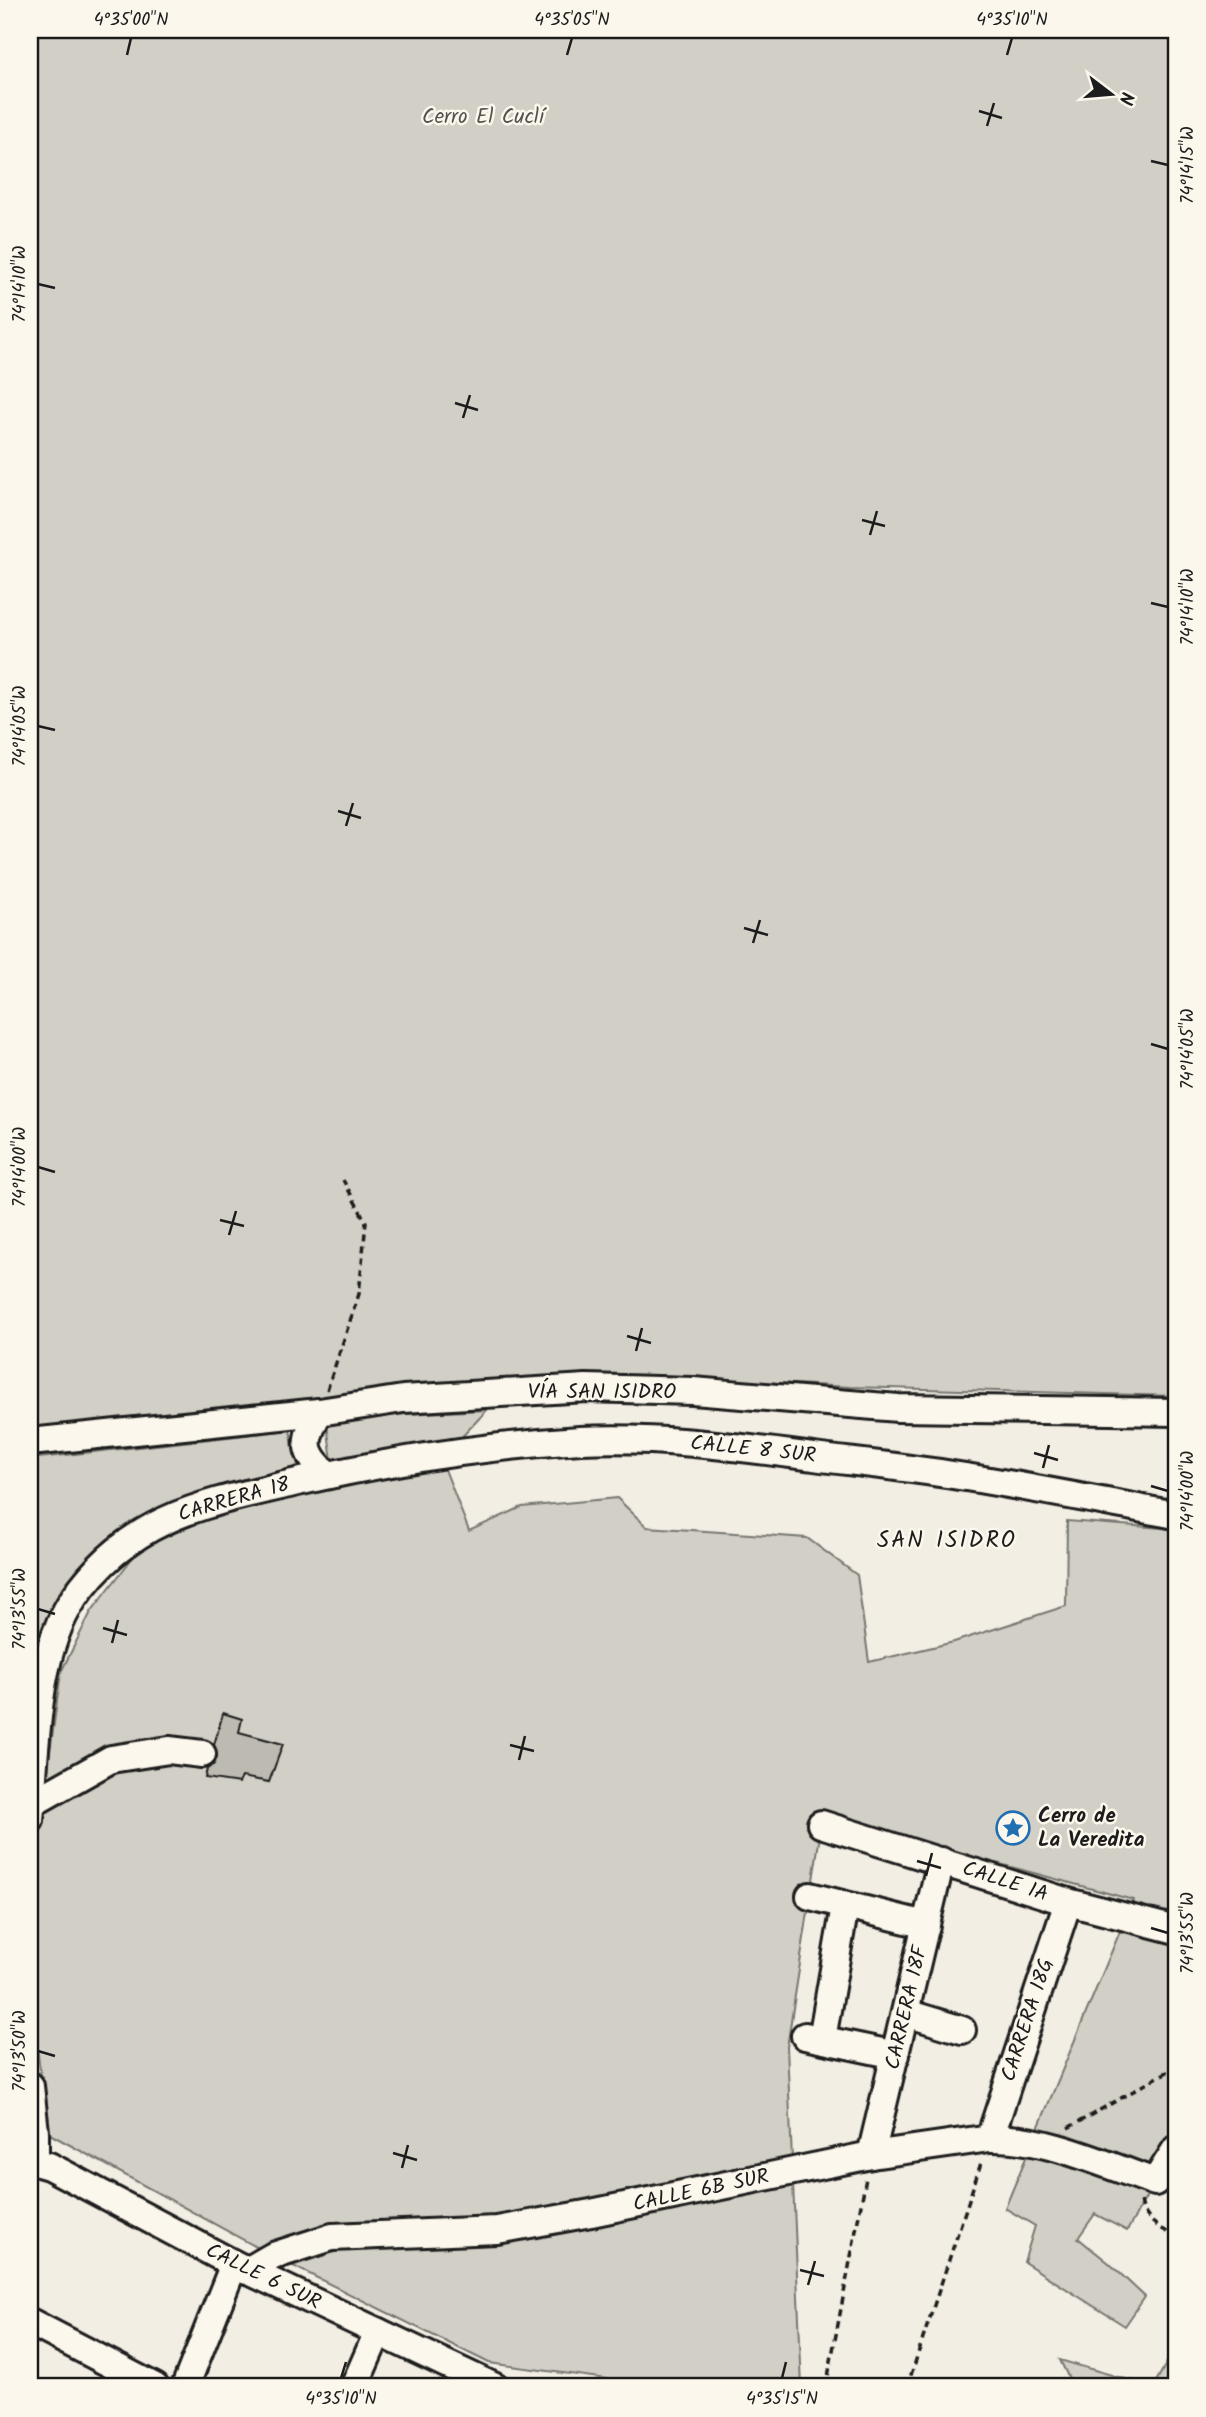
<svg xmlns="http://www.w3.org/2000/svg" width="1206" height="2417" font-family="Kalam,sans-serif">
<style>
.green{fill:#d2cfc6;stroke:#777671;stroke-width:2}
.building{fill:#bdbab1;stroke:#1c1c1c;stroke-width:2}
.lines{fill:none;stroke-linecap:round;stroke-linejoin:round}
.minor-casing{stroke:#1c1c1c;stroke-width:32}
.path{stroke:#1c1c1c;stroke-width:3.5;stroke-dasharray:7 5;stroke-linecap:butt}
.minor{stroke:#fbf7ec;stroke-width:26}
.ticks{fill:none;stroke:#1c1c1c;stroke-width:2.5}
.labels{text-anchor:middle;dominant-baseline:central;stroke-width:5;stroke-linejoin:round;paint-order:stroke}
.park-label{font-size:21px;fill:#53524f;stroke:#fbf7ec}
.street-label{font-size:21px;fill:#1c1c1c;stroke:#fbf7ec}
.poi-label{font-size:21px;font-weight:bold;fill:#1c1c1c;stroke:#fbf7ec;text-anchor:start}
.neighbourhood-label{font-size:23px;letter-spacing:2px;fill:#1c1c1c;stroke:#fbf7ec}
.neatline{fill:none;stroke:#1c1c1c;stroke-width:2.5}
.ticks-label{font-size:18px;text-anchor:middle;fill:#1c1c1c}
</style>
<rect width="100%" height="100%" fill="#f2eee4"/>
<filter id="ink" filterUnits="userSpaceOnUse"><feTurbulence type="fractalNoise" baseFrequency=".0143" numOctaves="2"/><feDisplacementMap in="SourceGraphic" scale="14" xChannelSelector="R" yChannelSelector="G"/><feConvolveMatrix kernelMatrix="1 2 1 2 8 2 1 2 1" color-interpolation-filters="sRGB"/></filter>
<g filter="url(#ink)">
<g class="green">
<path d="M30 30H1176V1396L851 1387 616 1374 506 1391 30 1432Z"/>
<path d="M487 1410 441 1459 469 1531 522 1507 617 1498 647 1527 807 1538 857 1575 869 1662 954 1642 1066 1606 1067 1521 1176 1529V2145L1127 2231 1095 2214 1078 2238 1109 2263 1145 2297 1125 2326 1024 2262 1035 2226 1005 2208 1133 1900 823 1816 787 2047 802 2387H666L489 2363 273 2256 48 2133 30 1992V1948L39 1833 61 1672 91 1612 140 1548 221 1513 336 1488 326 1418Z"/>
<path d="M290 1430 298 1466 199 1493 138 1521 98 1554 30 1703V1459Z"/>
<path d="M1175 2348 1176 2387H1073L1060 2360 1153 2387Z"/>
</g>
<path class="building" d="M223 1713 242 1719 239 1732 283 1744 269 1782 242 1777 239 1783 205 1778 207 1769 214 1764 217 1757 214 1745Z"/>
<g class="lines">
<defs>
<g id="minor">
<path d="M319 1412C303 1441 302 1452 328 1475"/>
<path d="M30 1442 319 1412 403 1399 586 1388 693 1391 898 1408 1176 1412"/>
<path d="M31 1804 111 1759 169 1750 202 1754"/>
<path d="M30 1820C36 1752 34 1656 74 1598 130 1517 203 1504 293 1483 387 1461 484 1446 580 1440 659 1436 737 1447 814 1457 862 1463 911 1468 959 1476 1031 1487 1104 1502 1176 1515"/>
<path d="M821 1824 1068 1902 1176 1930"/>
<path d="M810 1896 926 1925"/>
<path d="M906 2013 962 2030"/>
<path d="M805 2036 896 2055"/>
<path d="M822 2039 845 1906"/>
<path d="M30 2086 35 2132V2162"/>
<path d="M990 2138 1068 1902"/>
<path d="M871 2155 941 1861"/>
<path d="M35 2162 49 2166 234 2264 495 2387"/>
<path d="M247 2271 273 2256 332 2237 497 2230 591 2213 871 2155 990 2138C1046 2137 1103 2164 1155 2182L1176 2149"/>
<path d="M30 2322 155 2387"/>
<path d="M185 2387 234 2264"/>
<path d="M354 2387 378 2332"/>
</g>
</defs>
<use href="#minor" class="minor-casing"/>
<g class="path">
<path d="M327 1390 359 1294 366 1222 343 1180"/>
<path d="M1068 2128 1176 2067"/>
<path d="M1141 2201C1145 2222 1159 2227 1176 2237"/>
<path d="M826 2387 866 2178"/>
<path d="M881 2387 882 2384"/>
<path d="M907 2387 982 2160"/>
<path d="M1016 2387 1019 2382"/>
</g>
<use href="#minor" class="minor"/>
</g>
</g>
<path class="ticks" d="M127 55 131 38M567 55 572 38M1007 55 1012 38M979 111 1002 118M987 126 994 103M1151 161 1168 165M38 284 55 288M455 403 478 410M463 418 470 395M862 520 885 526M870 535 877 511M1151 603 1168 607M38 726 55 730M338 811 361 818M346 826 353 803M744 928 768 935M753 943 760 920M1151 1044 1168 1049M38 1167 55 1172M220 1220 244 1226M229 1235 236 1211M627 1336 651 1343M636 1351 642 1328M1034 1453 1058 1460M1043 1468 1049 1445M1151 1486 1168 1491M38 1609 55 1614M103 1628 127 1635M112 1643 118 1620M510 1745 534 1751M519 1760 525 1736M917 1861 941 1868M926 1876 932 1853M1151 1928 1168 1933M38 2051 55 2056M393 2153 417 2160M402 2168 408 2145M800 2270 824 2276M808 2285 815 2261M341 2378 346 2362M782 2378 786 2362"/>
<defs>
<symbol id="sight-ring" viewBox="-11 -11 22 22"><circle r="9.5" fill="#fbf7ec" stroke="#1f6fb2" stroke-width="1.5"/><path d="M0-6L1.8-2.2L6-1.7L2.9 1.2L3.7 5.4L0 3.3L-3.7 5.4L-2.9 1.2L-6-1.7L-1.8-2.2Z" fill="#1f6fb2"/></symbol>
</defs>
<g fill-rule="evenodd">
<use href="#sight-ring" x="994" y="1809" width="38" height="38"/>
</g>
<g class="labels">
<g class="park-label">
<text x="483" y="117">Cerro El Cuclí</text>
</g>
<g class="street-label">
<text x="602" y="1392">VÍA SAN ISIDRO</text>
<text transform="translate(753 1450) rotate(6)">CALLE 8 SUR</text>
<text transform="translate(234 1500) rotate(-16)">CARRERA 18</text>
<text transform="translate(1005 1882) rotate(18)">CALLE 1A</text>
<text transform="translate(907 2008) rotate(-77)">CARRERA 18F</text>
<text transform="translate(1028 2020) rotate(-72)">CARRERA 18G</text>
<text transform="translate(701 2191) rotate(-12)">CALLE 6B SUR</text>
<text transform="translate(263 2277) rotate(26)">CALLE 6 SUR</text>
</g>
<g class="poi-label">
<text x="1038" y="1816">Cerro de<tspan x="1038" dy="24">La Veredita</tspan></text>
</g>
<g class="neighbourhood-label">
<text x="947" y="1541">SAN ISIDRO</text>
</g>
</g>
<rect width="1206" height="2417" fill="none" stroke="#fbf7ec" stroke-width="77"/>
<g transform="translate(1111 94) rotate(106)" stroke="#fbf7ec" stroke-width="5" paint-order="stroke">
<path d="M0-5L12 26L0 18L-12 26Z" fill="#1c1c1c"/>
<text y="-10" font-size="19" font-weight="bold" text-anchor="middle" fill="#1c1c1c">N</text>
</g>
<rect x="38" y="38" width="1130" height="2340" class="neatline"/>
<g class="ticks-label">
<text x="131" y="25">4°35'00"N</text>
<text x="572" y="25">4°35'05"N</text>
<text x="1012" y="25">4°35'10"N</text>
<text transform="translate(1187 165) rotate(-90)" y="6">74°14'15"W</text>
<text transform="translate(19 284) rotate(-90)" y="6">74°14'10"W</text>
<text transform="translate(1187 607) rotate(-90)" y="6">74°14'10"W</text>
<text transform="translate(19 726) rotate(-90)" y="6">74°14'05"W</text>
<text transform="translate(1187 1049) rotate(-90)" y="6">74°14'05"W</text>
<text transform="translate(19 1167) rotate(-90)" y="6">74°14'00"W</text>
<text transform="translate(1187 1491) rotate(-90)" y="6">74°14'00"W</text>
<text transform="translate(19 1609) rotate(-90)" y="6">74°13'55"W</text>
<text transform="translate(1187 1933) rotate(-90)" y="6">74°13'55"W</text>
<text transform="translate(19 2051) rotate(-90)" y="6">74°13'50"W</text>
<text x="341" y="2404">4°35'10"N</text>
<text x="782" y="2404">4°35'15"N</text>
</g>
</svg>
